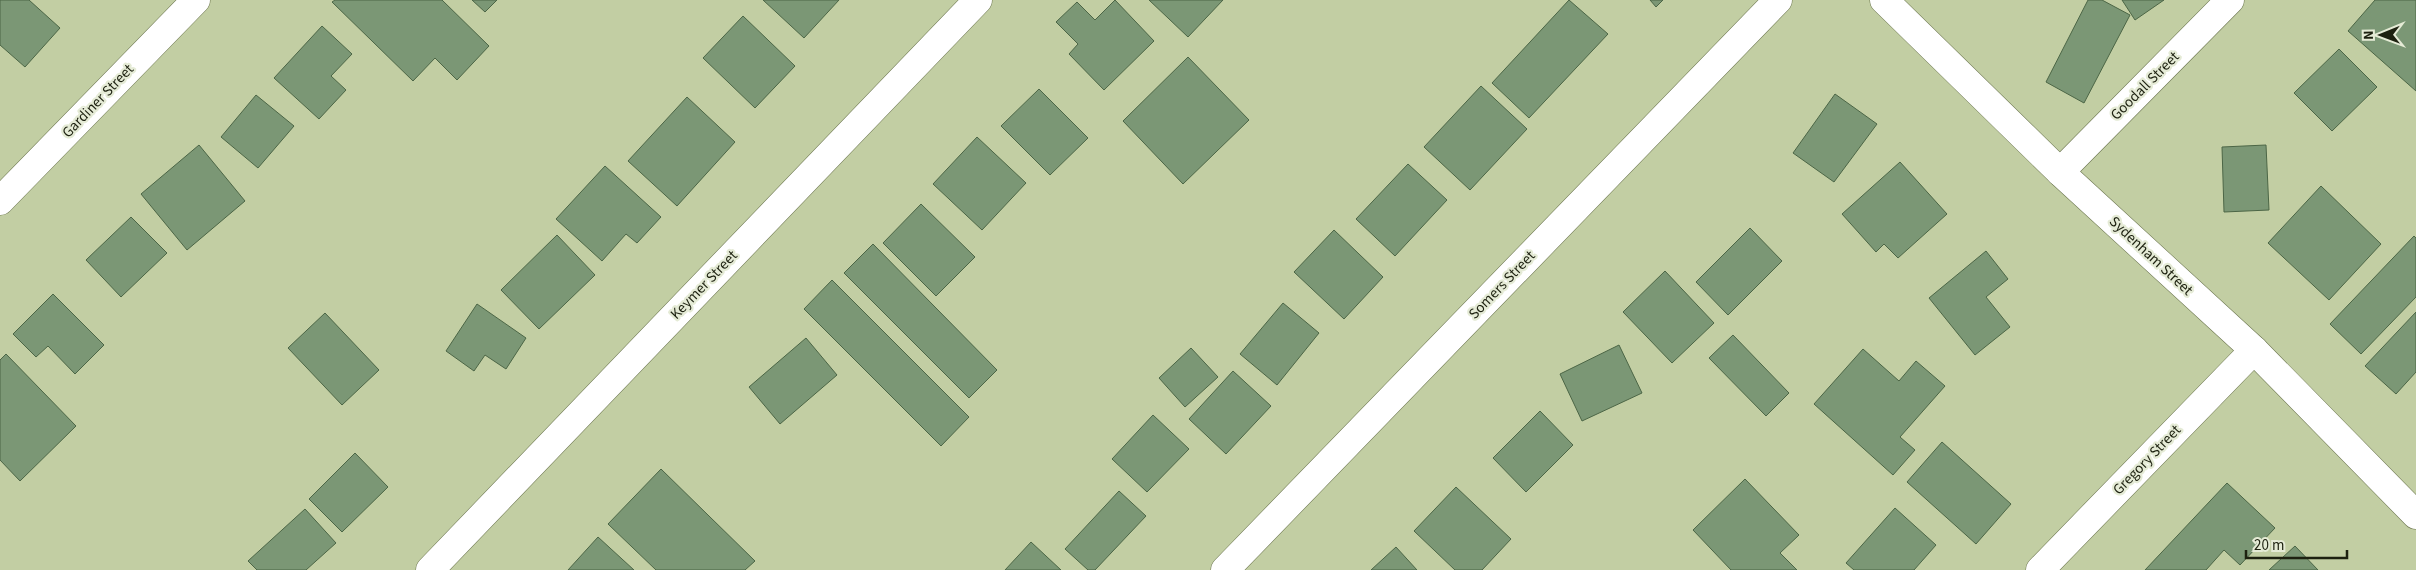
<svg xmlns="http://www.w3.org/2000/svg" width="2416" height="570" font-family="'Source Sans 3',sans-serif">
<style>
.building{fill:#7b9775;stroke:#4c6646}
.lines{fill:none;stroke-linecap:round;stroke-linejoin:round}
.minor-casing{stroke:#6a744d;stroke-width:29}
.minor{stroke:#fff;stroke-width:28}
.labels{text-anchor:middle;dominant-baseline:central;stroke-width:4.5;stroke-linejoin:round;paint-order:stroke}
.street-label{font-size:15px;fill:#1d2110;stroke:#e5ebd6}
</style>
<rect width="100%" height="100%" fill="#c2cea3"/>
<g class="building">
<path d="M0 0H29L60 28 25 67 0 45Z"/>
<path d="M335 0H442L489 46 457 80 435 58 413 81 332 2Z"/>
<path d="M472 0H497L485 12Z"/>
<path d="M763 0H839L804 38Z"/>
<path d="M1115 0 1154 41 1104 90 1069 54 1078 44 1056 22 1077 2 1095 20Z"/>
<path d="M1149 0H1223L1188 37Z"/>
<path d="M1569 0 1608 34 1529 118 1492 83Z"/>
<path d="M1650 0H1663L1656 7Z"/>
<path d="M2088 0H2102L2130 15 2084 103 2046 82Z"/>
<path d="M2122 0H2164L2135 20Z"/>
<path d="M2375 0H2416V91L2348 31Z"/>
<path d="M743 16 795 66 755 108 703 58Z"/>
<path d="M322 26 352 54 331 76 346 90 319 119 274 78Z"/>
<path d="M2339 49 2377 87 2332 131 2294 93Z"/>
<path d="M1188 57 1249 120 1183 184 1123 121Z"/>
<path d="M1481 86 1527 129 1470 190 1424 147Z"/>
<path d="M1039 89 1088 138 1050 175 1001 126Z"/>
<path d="M1835 94 1877 124 1834 182 1793 153Z"/>
<path d="M256 95 294 126 258 168 221 137Z"/>
<path d="M687 97 735 142 677 206 628 161Z"/>
<path d="M977 137 1026 183 982 230 933 184Z"/>
<path d="M199 145 245 201 187 250 141 194Z"/>
<path d="M2266 145 2269 210 2224 212 2222 147Z"/>
<path d="M1900 162 1947 214 1898 258 1884 244 1876 252 1842 214Z"/>
<path d="M1408 164 1447 200 1395 256 1356 219Z"/>
<path d="M605 166 661 217 637 243 626 234 602 261 556 219Z"/>
<path d="M2321 186 2381 244 2329 300 2268 243Z"/>
<path d="M921 204 975 257 936 296 883 243Z"/>
<path d="M131 217 167 253 121 297 86 260Z"/>
<path d="M1750 228 1782 261 1728 315 1696 282Z"/>
<path d="M1334 230 1383 277 1344 319 1294 272Z"/>
<path d="M557 235 595 275 539 329 501 290Z"/>
<path d="M2414 236 2416 238V297L2361 354 2330 324Z"/>
<path d="M873 244 997 370 969 398 844 273Z"/>
<path d="M1986 251 2008 279 1986 297 2010 327 1975 355 1929 298Z"/>
<path d="M1665 271 1714 323 1672 363 1623 312Z"/>
<path d="M832 280 969 417 941 446 804 309Z"/>
<path d="M53 294 104 345 75 374 48 346 36 357 13 334Z"/>
<path d="M1283 303 1319 333 1277 385 1240 354Z"/>
<path d="M477 304 526 338 506 369 485 355 474 371 446 351Z"/>
<path d="M2416 312V372L2396 394 2365 366Z"/>
<path d="M325 313 379 370 342 405 288 348Z"/>
<path d="M1733 335 1789 393 1766 416 1709 358Z"/>
<path d="M806 338 837 375 780 424 749 387Z"/>
<path d="M1619 345 1642 393 1582 421 1560 374Z"/>
<path d="M1191 348 1218 377 1185 407 1159 378Z"/>
<path d="M1863 349 1899 381 1916 361 1945 386 1900 437 1915 450 1893 475 1814 404Z"/>
<path d="M6 354 76 426 20 481 0 460V360Z"/>
<path d="M1233 371 1271 406 1226 454 1189 419Z"/>
<path d="M1540 411 1573 445 1526 492 1493 458Z"/>
<path d="M1153 415 1189 449 1147 492 1112 459Z"/>
<path d="M1942 442 2011 504 1976 544 1907 482Z"/>
<path d="M355 453 388 487 342 532 309 499Z"/>
<path d="M661 469 755 561 745 570H656L608 524Z"/>
<path d="M1745 479 1799 535 1780 553 1797 570H1731L1693 530Z"/>
<path d="M2227 483 2275 528 2240 565 2224 550 2206 570H2145Z"/>
<path d="M1456 487 1511 539 1482 570H1455L1414 531Z"/>
<path d="M1119 491 1146 516 1095 570H1088L1065 549Z"/>
<path d="M1895 508 1936 545 1914 570H1854L1846 563Z"/>
<path d="M305 509 336 543 306 570H257L248 561Z"/>
<path d="M598 537 634 570H568Z"/>
<path d="M1031 542 1061 570H1005Z"/>
<path d="M2295 546 2318 570H2269Z"/>
<path d="M1396 547 1417 570H1371Z"/>
</g>
<g class="lines">
<defs>
<g id="minor">
<path d="M1884 0 2060 172 2254 350 2416 515"/>
<path d="M2060 172 2230 0"/>
<path d="M0 201 196 0"/>
<path d="M430 570 978 0"/>
<path d="M1225 570 1778 0"/>
<path d="M2040 570 2254 350"/>
</g>
</defs>
<use href="#minor" class="minor-casing"/>
<use href="#minor" class="minor"/>
</g>
<g class="labels">
<g class="street-label">
<text transform="translate(2145 86) rotate(-45)">Goodall Street</text>
<text transform="translate(98 101) rotate(-46)">Gardiner Street</text>
<text transform="translate(2151 256) rotate(43)">Sydenham Street</text>
<text transform="translate(704 285) rotate(-46)">Keymer Street</text>
<text transform="translate(1502 285) rotate(-46)">Somers Street</text>
<text transform="translate(2147 460) rotate(-46)">Gregory Street</text>
</g>
</g>
<g transform="translate(2381 35) rotate(269)" stroke="#e5ebd6" stroke-width="4" paint-order="stroke">
<path d="M0-4L9 19L0 12L-9 19Z" fill="#1d2110"/>
<text y="-8" font-size="14" font-weight="bold" text-anchor="middle" fill="#1d2110">N</text>
</g>
<path d="M2246 550v8h101v-8" fill="none" stroke="#1d2110" stroke-width="2.5"/>
<text x="2254" y="550" font-size="15" fill="#1d2110" stroke="#e5ebd6" stroke-width="4" paint-order="stroke">20 m</text>
</svg>
